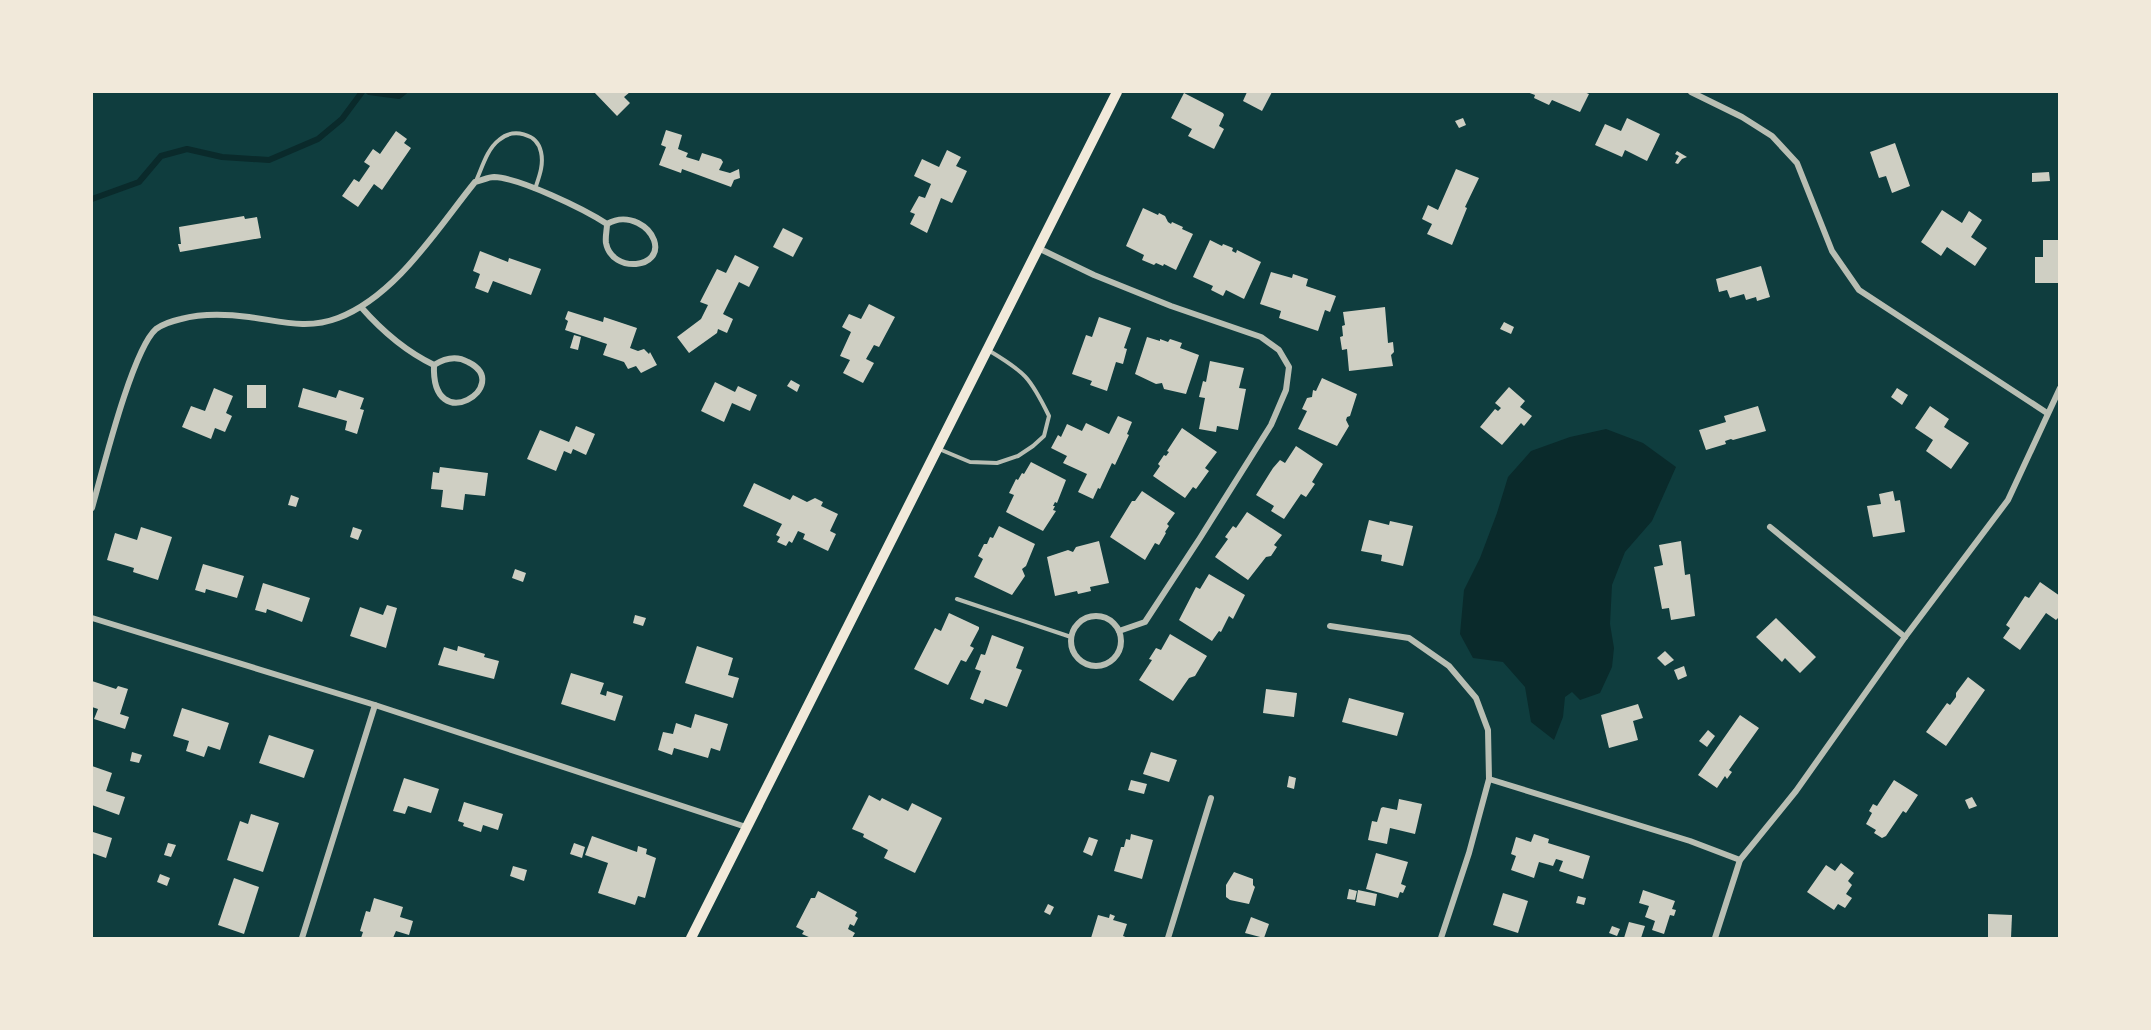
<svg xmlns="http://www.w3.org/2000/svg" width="2151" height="1030" font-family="Jost,sans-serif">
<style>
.water{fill:#0a2a2b}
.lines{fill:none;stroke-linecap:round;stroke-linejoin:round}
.stream{stroke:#0a2a2b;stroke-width:6}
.building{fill:#cfcfc3}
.service{stroke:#b8beb3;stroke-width:4}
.minor{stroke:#b8beb3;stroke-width:6}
.secondary{stroke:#f1e9da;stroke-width:10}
</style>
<rect width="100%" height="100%" fill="#0f3d3e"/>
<path class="water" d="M1606 429 1643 443 1676 467 1652 521 1625 552 1612 585 1610 624 1614 648 1612 667 1600 693 1580 700 1572 692 1565 697 1563 717 1554 740 1531 722 1525 687 1503 662 1473 658 1460 634 1464 590 1480 558 1497 513 1508 477 1531 451 1570 437Z"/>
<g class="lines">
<g class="stream">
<path d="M369 92 399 96 404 92"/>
<path d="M92 199 139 182 161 156 187 149 222 157 269 160 318 139 342 119 362 92"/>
</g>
</g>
<g class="building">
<path d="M594 92H630L624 97 630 103 617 116Z"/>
<path d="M1247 92H1272L1262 111 1243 101Z"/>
<path d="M1527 92H1584L1589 94 1580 112 1552 100 1549 105 1534 98 1535 95Z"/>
<path d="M1184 93 1223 113 1224 115 1219 126 1224 129 1214 149 1188 136 1192 129 1171 118Z"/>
<path d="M1463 118 1466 125 1459 128 1455 121Z"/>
<path d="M1627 118 1660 134 1647 161 1625 150 1622 157 1595 145 1605 124 1621 131Z"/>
<path d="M666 130 682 135 678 149 688 153 686 157 699 161 702 153 721 159 723 162 719 170 730 173 739 169 740 178 734 180 731 187 682 169 681 173 659 165 666 147 661 145Z"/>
<path d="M396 131 407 139 404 143 411 148 382 190 374 184 358 207 342 196 354 179 359 182 370 166 364 162 373 149 380 154Z"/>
<path d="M1895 143 1910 186 1892 193 1886 176 1879 178 1870 152Z"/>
<path d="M947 150 961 157 956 166 967 171 952 203 941 198 927 233 910 224 915 214 910 212 919 196 925 198 931 184 914 176 922 159 939 167Z"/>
<path d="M1677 151 1687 157 1682 159 1678 164 1675 163 1679 156 1675 154Z"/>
<path d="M1456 169 1479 178 1465 207 1467 208 1452 245 1427 234 1432 224 1422 219 1428 205 1438 210Z"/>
<path d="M2049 172 2050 181 2032 182V173Z"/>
<path d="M1143 208 1158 215 1159 213 1165 216 1168 222 1171 224 1172 222 1183 227 1182 229 1193 234 1176 270 1164 264 1163 266 1156 263 1154 265 1142 260 1144 255 1126 246Z"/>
<path d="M1942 210 1962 223 1969 211 1982 220 1971 237 1987 248 1975 266 1947 247 1941 256 1921 242Z"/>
<path d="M244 216 245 219 257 217 261 238 180 252 178 244H181L179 227Z"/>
<path d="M783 228 803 238 793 257 773 247Z"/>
<path d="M1210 240 1222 246 1223 244 1233 248 1232 251 1236 253 1237 250 1261 262 1244 299 1226 290 1223 296 1211 290 1213 286 1193 277Z"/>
<path d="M2043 240H2060V283H2035V257H2043Z"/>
<path d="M480 251 508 262 509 258 541 269 531 295 493 281 488 293 475 288 480 274 473 271Z"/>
<path d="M735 255 759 267 749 287 739 282 723 314 733 319 727 333 718 329 717 333 689 353 677 337 701 319 708 305 700 302 717 269 726 273Z"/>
<path d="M1761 266 1770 297 1757 301 1756 297 1746 300 1744 294 1730 298 1727 290 1719 292 1716 279Z"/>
<path d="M1271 272 1292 278 1293 274 1308 279 1306 286 1336 296 1330 312 1325 310 1318 331 1279 318 1281 311 1260 304Z"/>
<path d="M869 304 895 317 879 347 874 345 866 359 874 363 863 383 843 373 850 360 840 356 851 332 842 327 849 314 861 319Z"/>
<path d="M1385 307 1388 343 1393 342 1394 352 1391 355 1393 366 1349 371 1347 349 1342 350 1340 337 1343 336 1342 326 1345 325 1343 312Z"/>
<path d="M568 311 603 322 604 317 637 328 630 348 638 351 644 349 649 354 650 352 657 365 641 373 636 366 628 369 624 362 603 355 607 344 565 330 568 321 565 319Z"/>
<path d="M1099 317 1131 328 1124 348 1127 349 1123 364 1116 362 1107 391 1090 385 1092 381 1072 374 1086 335 1092 337Z"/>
<path d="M1504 322 1514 327 1511 334 1500 329Z"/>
<path d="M574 335 581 337 578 350 570 348Z"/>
<path d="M1147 337 1160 341V339L1168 342 1170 339 1182 343 1180 348 1199 355 1186 394 1164 389 1162 383 1156 384 1135 374Z"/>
<path d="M1210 361 1244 368 1239 388 1246 389 1238 430 1217 426 1216 432 1199 429 1205 398 1199 397 1203 381 1206 382Z"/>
<path d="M1322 378 1357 394 1350 416 1347 417 1346 420 1349 426 1337 446 1298 429 1307 411 1302 409 1307 398 1312 397 1313 390 1316 391Z"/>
<path d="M791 380 800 385 797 392 787 386Z"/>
<path d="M715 382 735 392 738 386 757 395 750 411 732 403 724 422 701 411Z"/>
<rect x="247" y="385" width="19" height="23"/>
<path d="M1509 387 1525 401 1520 407 1532 416 1524 426 1521 423 1502 445 1480 427 1495 409 1498 411 1501 408 1495 403Z"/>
<path d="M214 388 233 396 226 413 232 416 225 432 215 428 211 439 182 427 191 406 205 411Z"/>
<path d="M303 388 336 398 339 390 364 398 360 409 364 410 357 434 345 430 347 421 298 407Z"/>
<path d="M1897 388 1908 395 1902 405 1891 397Z"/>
<path d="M1758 406 1766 431 1733 440 1731 439 1725 441 1726 444 1706 450 1699 430 1726 422 1724 416Z"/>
<path d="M1930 406 1949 419 1944 427 1969 443 1951 469 1926 451 1933 440 1915 428Z"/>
<path d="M1118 416 1132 422 1127 434 1129 435 1115 465 1112 463 1100 489 1098 488 1093 499 1078 492 1087 474 1063 463 1067 456 1051 448 1058 435 1061 437 1067 424 1082 431 1086 423 1109 434Z"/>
<path d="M576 426 595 434 586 455 573 449 571 454 564 451 556 471 527 459 540 430 569 442Z"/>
<path d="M1182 428 1217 452 1205 468 1209 471 1196 489 1193 487 1185 498 1153 476 1160 466 1158 464 1164 455 1166 456 1169 452 1167 451Z"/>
<path d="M1296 446 1323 464 1312 482 1315 484 1306 497 1301 494 1284 519 1271 511 1274 506 1256 495 1273 468 1280 460 1285 463Z"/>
<path d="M1031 462 1066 480 1057 503 1055 502 1053 506H1055L1053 510 1056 511 1043 531 1006 512 1014 495 1009 493 1016 479 1018 480 1022 473 1024 474Z"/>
<path d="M440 467 488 473 485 496 465 494 463 510 441 507 443 490 431 489 433 472 439 473Z"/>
<path d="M754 483 790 500 793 495 807 502 815 498 823 502 821 506 838 514 830 531 836 534 828 551 803 539 805 534 798 531 792 543 789 541 786 546 777 542 780 537 776 535 782 524 743 506Z"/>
<path d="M1142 491 1175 513 1167 524 1169 526 1165 532 1166 533 1159 545 1155 543 1145 560 1110 537 1132 501H1135Z"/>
<path d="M1893 491 1895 501 1900 500 1905 532 1873 537 1867 506 1881 504 1879 494Z"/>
<path d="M291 495 299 498 296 507 288 505Z"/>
<path d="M1247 512 1282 535 1274 545 1277 547 1271 556 1266 557 1248 580 1215 557 1228 539 1225 537 1233 526 1236 528Z"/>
<path d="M1369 520 1389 525 1390 521 1413 526 1403 566 1381 561 1382 555 1361 551Z"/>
<path d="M999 526 1035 544 1026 566 1022 569 1025 576 1012 595 974 577 983 559 978 556 984 544H987L990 537 993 538Z"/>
<path d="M141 527 172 537 158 580 133 572 134 568 107 560 115 533 137 540Z"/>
<path d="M353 527 362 530 358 540 350 537Z"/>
<path d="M1099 541 1109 583 1090 587 1091 591 1078 594 1077 591 1055 596 1047 557 1068 550 1073 552 1076 547Z"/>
<path d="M1681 541 1685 575 1690 574 1695 616 1671 620 1669 608 1662 609 1654 567 1663 565 1659 545Z"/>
<path d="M203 564 244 576 237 598 206 589 205 593 195 590Z"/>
<path d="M515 569 526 573 523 582 512 578Z"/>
<path d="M1209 574 1245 595 1233 619 1229 616 1221 632 1219 631 1212 641 1179 620 1196 587 1200 589Z"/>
<path d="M2040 582 2060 596V616L2056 620 2046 613 2020 650 2003 638 2010 628 2006 625 2025 596 2029 598Z"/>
<path d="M263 583 310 598 302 622 267 609 266 613 255 610Z"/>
<path d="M387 605 397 608 386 648 350 636 360 607 383 615Z"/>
<path d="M949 613 979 627V629L970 646 974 648 966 662 961 660 948 685 914 669 935 628 941 631Z"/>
<path d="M635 615 646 618 643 626 633 623Z"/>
<path d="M1776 618 1816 657 1800 673 1785 658 1782 662 1756 637Z"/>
<path d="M1170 634 1207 656 1195 676 1189 678 1173 701 1139 680 1152 660 1149 659 1156 648 1161 650Z"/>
<path d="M992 635 1024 647 1016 668 1022 670 1007 707 985 699 983 704 970 699 981 671 975 669 981 654 985 655Z"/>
<path d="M458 646 485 654 484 657 499 661 494 679 438 665 444 647 457 651Z"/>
<path d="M697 646 733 658 728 675 739 678 733 698 685 683Z"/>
<path d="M1665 651 1674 660 1665 666 1657 658Z"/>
<path d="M1684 666 1687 676 1678 680 1674 670Z"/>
<path d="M571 673 604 683 600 694 606 696 607 691 623 696 615 721 561 704Z"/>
<path d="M1968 677 1985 690 1946 746 1926 732 1947 703 1950 705 1956 697V693Z"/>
<path d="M92 681 116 689 118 686 128 689 120 714 129 717 125 729 94 719 98 709 92 707Z"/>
<path d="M1266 689 1297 693 1294 717 1263 713Z"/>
<path d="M1349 698 1404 713 1397 736 1342 722Z"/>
<path d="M1638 704 1643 718 1633 721 1638 740 1609 748 1601 715Z"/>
<path d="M182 708 229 723 220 750 208 746 204 757 186 751 189 741 173 736Z"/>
<path d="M695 714 728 724 720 751 711 748 708 758 674 748 672 755 658 750 663 732 673 734 676 723 691 728Z"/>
<path d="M1740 715 1759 728 1729 770 1732 772 1727 779 1725 776 1717 788 1698 775Z"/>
<path d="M1708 730 1715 736 1707 747 1699 741Z"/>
<path d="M269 735 314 750 304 778 259 763Z"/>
<path d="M132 752 142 755 139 763 130 761Z"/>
<path d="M1151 752 1177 760 1169 782 1143 774Z"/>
<path d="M92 766 112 773 106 791 125 797 119 815 92 805 93 792 92 791Z"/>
<path d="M1289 776 1296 778 1294 789 1287 787Z"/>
<path d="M404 778 439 789 431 813 408 806 405 814 393 811Z"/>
<path d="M1131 780 1147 784 1144 794 1128 790Z"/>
<path d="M1894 780 1918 795 1906 813 1903 811 1886 836 1882 838 1874 833 1876 830 1866 824 1872 813 1869 811 1873 804 1877 806Z"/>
<path d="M869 795 880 801 882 798 908 811 912 803 942 818 915 873 884 858 888 850 863 837 864 834 852 829Z"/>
<path d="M1972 797 1977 806 1969 809 1965 800Z"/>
<path d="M1399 799 1422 804 1415 834 1390 828 1387 844 1368 840 1372 821 1377 822 1381 808 1383 807 1397 810Z"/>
<path d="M464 802 503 814 498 830 483 825 481 832 463 826 464 823 458 821Z"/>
<path d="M251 814 279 823 263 872 227 860 240 821 248 824Z"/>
<path d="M93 832 112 838 106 858 92 853Z"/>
<path d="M1131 834 1153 840 1142 879 1114 871 1121 847H1124L1126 839 1130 840Z"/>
<path d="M1534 834 1549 839 1548 843 1590 856 1583 879 1559 871 1563 861 1556 859 1553 866 1539 862 1534 878 1511 870 1516 856 1511 854 1516 837 1531 842Z"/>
<path d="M592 836 637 852 638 846 647 849 646 854 656 858 645 898 638 896 635 905 598 893 608 863 585 855Z"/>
<path d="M1089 837 1098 840 1092 856 1083 852Z"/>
<path d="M168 843 176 845 171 857 164 855Z"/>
<path d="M574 843 585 847 582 858 570 854Z"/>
<path d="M1376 853 1408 862 1401 884 1406 886 1403 893 1400 892 1398 898 1366 889Z"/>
<path d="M1841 863 1854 873 1848 881 1852 885 1846 894 1852 898 1845 908 1838 904 1834 910 1807 892 1826 865 1835 871Z"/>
<path d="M513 866 527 870 524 881 510 876Z"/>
<path d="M1234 872 1253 879V885L1255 887 1249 904 1230 900 1226 897V885Z"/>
<path d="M160 874 170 878 167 886 157 882Z"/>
<path d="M234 878 259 887 244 934 218 925Z"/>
<path d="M1349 889 1357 891 1355 900 1347 899Z"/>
<path d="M1358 890 1377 894 1375 906 1356 902Z"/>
<path d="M1643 890 1675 901 1672 909 1676 910 1674 916 1670 915 1664 934 1652 930 1655 921 1645 917 1649 906 1639 903Z"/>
<path d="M818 891 857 912 855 916 858 918 854 926 850 924 848 929 855 933 852 938H811L802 934 804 931 796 927 811 898H815Z"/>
<path d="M1503 893 1528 901 1518 933 1493 925Z"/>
<path d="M1578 896 1586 898 1584 905 1576 903Z"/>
<path d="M374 898 403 907 400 917 413 921 409 935 396 931 393 938H361L363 932 360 931 366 911 370 912Z"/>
<path d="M1048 904 1054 907 1050 915 1044 912Z"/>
<path d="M1110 914 1115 916 1113 920 1127 924 1123 936 1128 938H1091L1098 915 1109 918Z"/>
<path d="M1988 914 2012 915 2011 938H1988Z"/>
<path d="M1251 917 1269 924 1264 938 1245 933Z"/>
<path d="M1629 922 1645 926 1641 938H1624Z"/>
<path d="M1612 926 1620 929 1617 936 1609 933Z"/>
</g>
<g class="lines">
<g class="service">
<path d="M476 181C482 168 487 149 499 140 513 128 537 133 541 152 544 165 539 177 535 189"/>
<path d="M939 449 970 462 997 463 1018 456 1033 446 1044 436 1049 416C1030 377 1025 372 988 350"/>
<path d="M957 599 1071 637"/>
</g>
<g class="minor">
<path d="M1691 92 1742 117 1772 136 1797 163 1832 251 1859 290 2047 413"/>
<path d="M1038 248 1094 275 1171 306 1261 337 1279 350 1289 367 1286 390 1271 425 1200 538 1145 622 1119 631"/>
<path d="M361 307C382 331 405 351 434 365 445 358 456 355 468 362 515 385 431 439 434 365"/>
<path d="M92 508C102 473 132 350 156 329 163 324 172 321 181 319 203 313 226 314 249 317 280 321 307 330 338 318 396 296 437 229 475 182 481 181 488 177 494 177 520 178 584 209 607 224 618 218 627 218 638 223 646 227 651 232 654 240 664 269 612 274 606 243 605 237 607 230 607 224"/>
<path d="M1770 527 1905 637"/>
<circle cx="1096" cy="641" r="25"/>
<path d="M92 618 375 705 746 827"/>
<path d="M1330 626 1409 638 1449 666 1476 698 1488 730 1489 779 1469 853 1441 938"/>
<path d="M1489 779 1690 841 1740 860"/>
<path d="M302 938 375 705"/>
<path d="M1168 938 1211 798"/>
<path d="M1715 938 1740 860 1796 791 1905 637 2008 500 2060 388"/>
</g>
<path class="secondary" d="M691 938 1117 92"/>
</g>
<rect width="2151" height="1030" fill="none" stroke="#f1e9da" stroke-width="186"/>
</svg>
